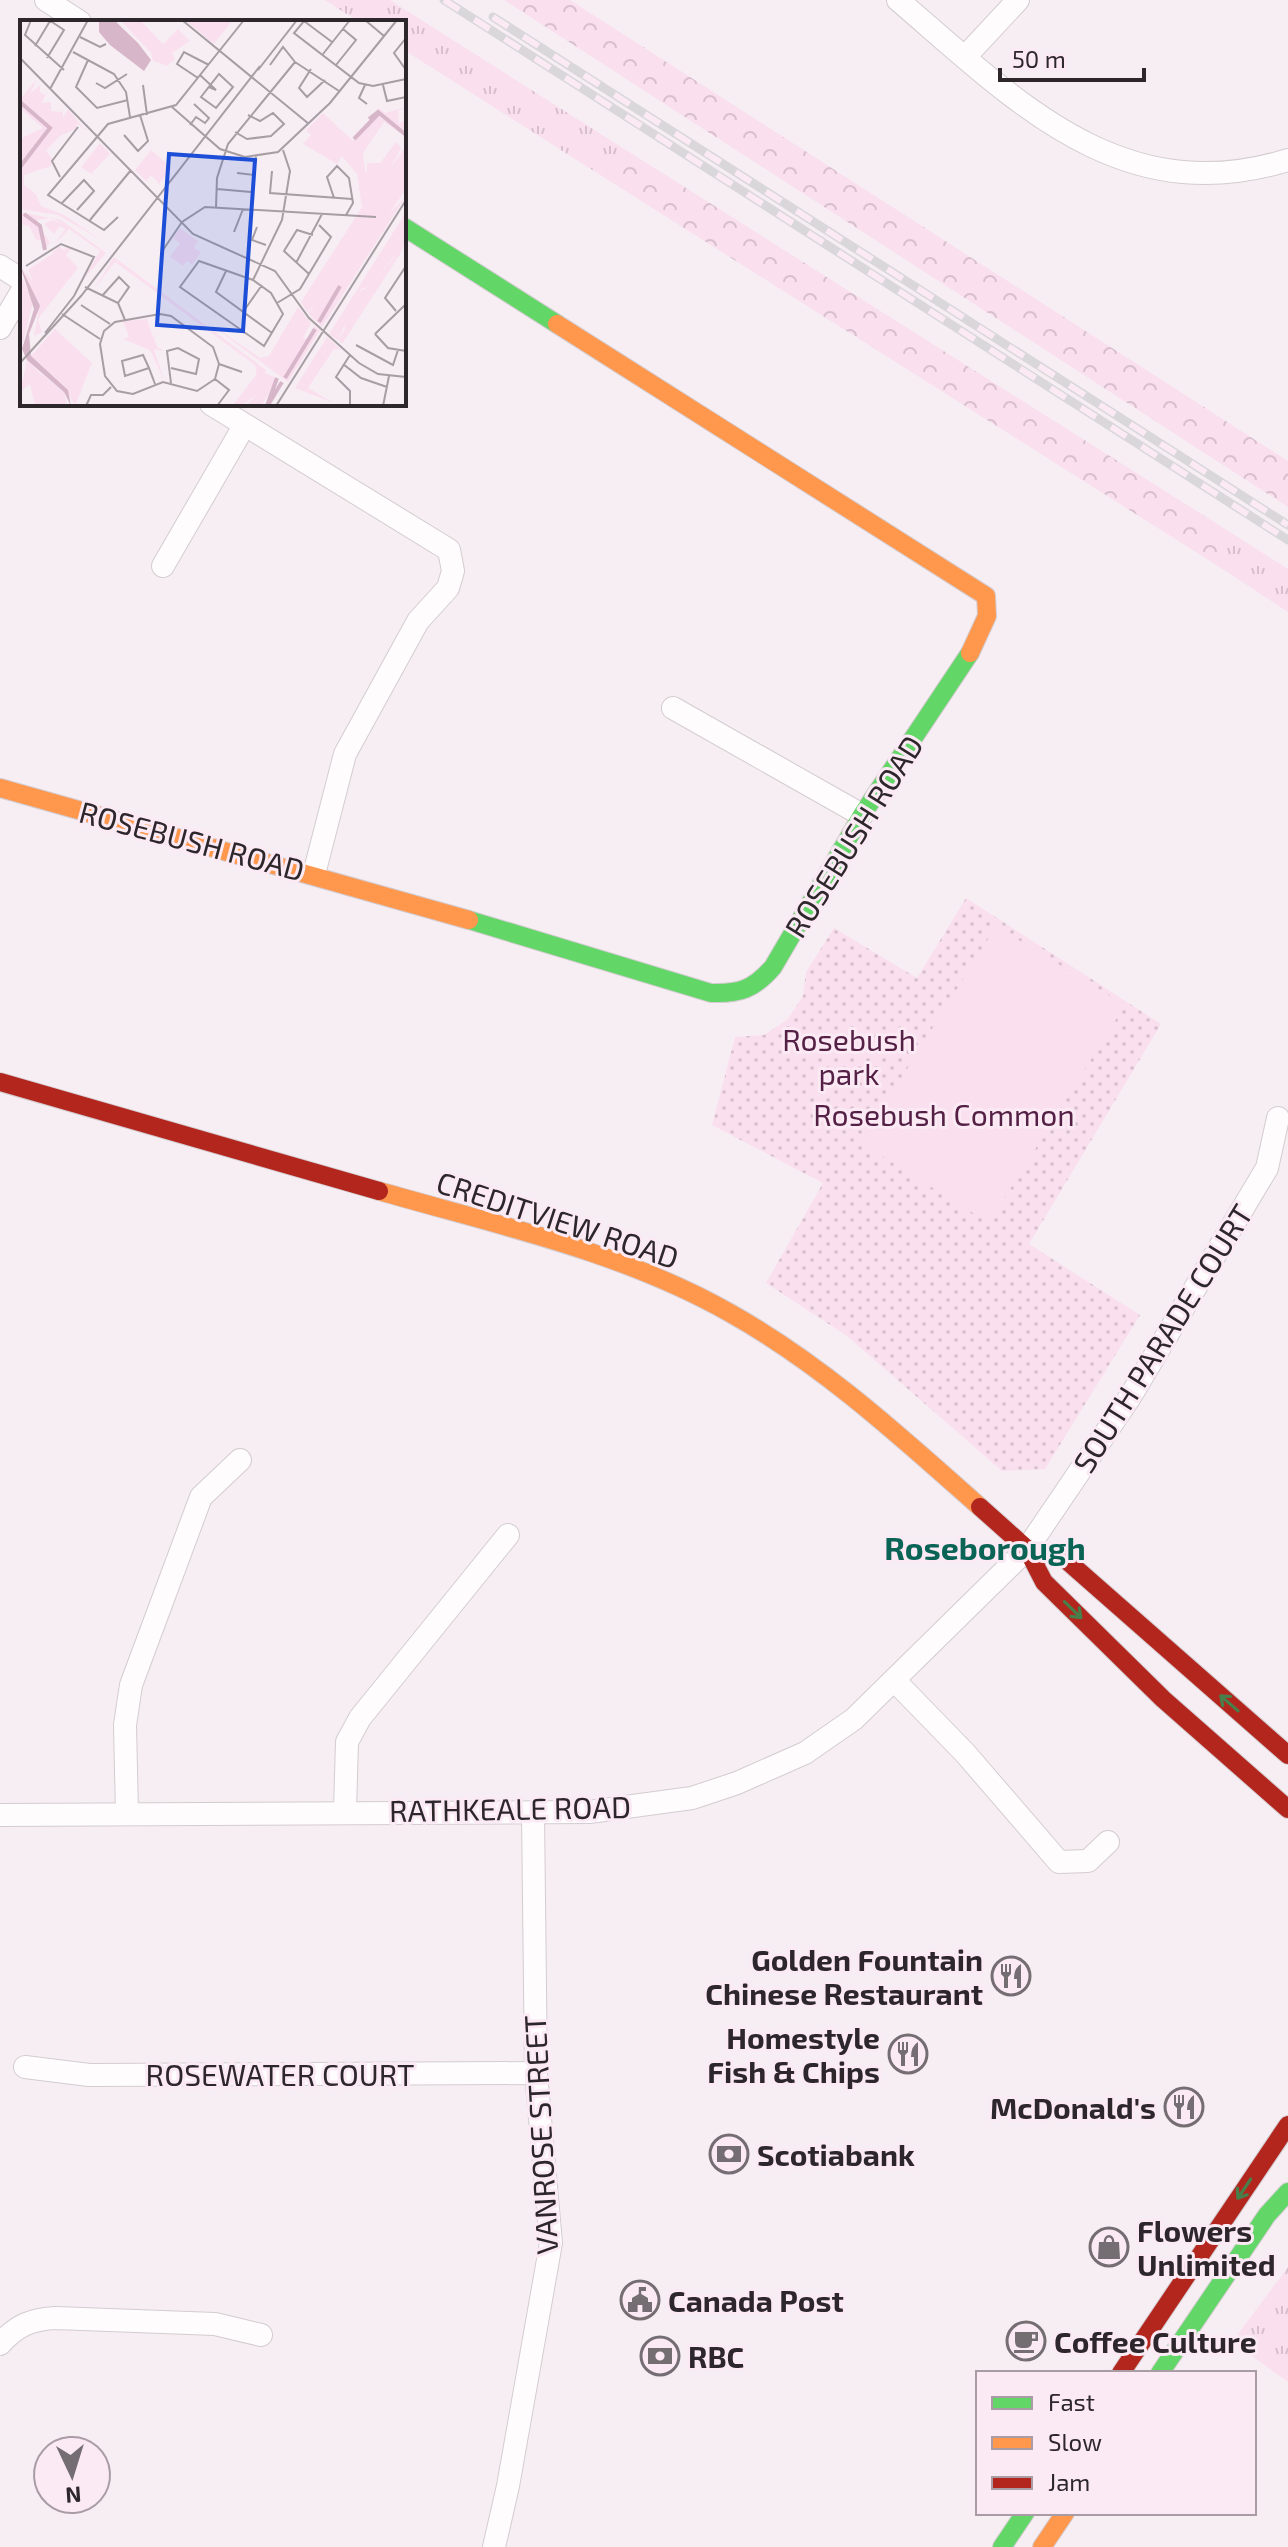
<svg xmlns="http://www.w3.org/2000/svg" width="1288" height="2547" font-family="'Exo 2',sans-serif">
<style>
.grass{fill:url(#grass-tufts)}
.forest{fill:url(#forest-crowns)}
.park{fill:url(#park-dots)}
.pitch{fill:#fadfef}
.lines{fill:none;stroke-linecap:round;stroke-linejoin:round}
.street-casing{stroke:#d3ccd0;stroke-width:24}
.fast-casing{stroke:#d3ccd0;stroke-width:20}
.slow-casing{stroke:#d3ccd0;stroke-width:20}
.jam-casing{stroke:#d3ccd0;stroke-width:20}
.street{stroke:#fefcfd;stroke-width:22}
.fast{stroke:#63d668;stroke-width:18}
.slow{stroke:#ff974d;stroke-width:18}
.jam{stroke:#b3261e;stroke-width:18}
.rail-casing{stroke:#d9d7d9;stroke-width:9}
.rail{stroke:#fbeaf4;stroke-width:6;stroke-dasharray:18;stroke-linecap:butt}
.oneway{stroke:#487e4a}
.labels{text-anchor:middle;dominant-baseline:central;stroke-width:6;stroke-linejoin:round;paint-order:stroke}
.street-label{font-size:30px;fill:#2d272b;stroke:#fbeaf4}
.park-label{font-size:30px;fill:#552045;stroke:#fbeaf4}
.poi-label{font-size:30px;font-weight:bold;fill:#2d272b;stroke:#fbeaf4;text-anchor:start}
.neighbourhood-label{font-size:32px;font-weight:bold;fill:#096456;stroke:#fbeaf4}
.inset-river{fill:none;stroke:#d7b6ca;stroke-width:4}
.inset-road{fill:none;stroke:#a69ea3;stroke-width:2}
.view{fill:#1d4ed8;fill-opacity:0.15;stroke:#1d4ed8;stroke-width:4}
.inset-edge{fill:none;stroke:#2d272b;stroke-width:4}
</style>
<defs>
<pattern id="grass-tufts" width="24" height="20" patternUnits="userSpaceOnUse" patternTransform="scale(2)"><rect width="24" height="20" fill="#fadfef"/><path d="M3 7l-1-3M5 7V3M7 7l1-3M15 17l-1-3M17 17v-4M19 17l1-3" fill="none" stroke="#d7bfcd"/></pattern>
<pattern id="forest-crowns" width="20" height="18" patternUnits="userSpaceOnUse" patternTransform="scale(2)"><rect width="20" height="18" fill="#fadfef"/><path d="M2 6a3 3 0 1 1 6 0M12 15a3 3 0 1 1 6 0" fill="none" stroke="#d7bfcd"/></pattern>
<pattern id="park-dots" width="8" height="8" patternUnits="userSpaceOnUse" patternTransform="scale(2)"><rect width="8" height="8" fill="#fadfef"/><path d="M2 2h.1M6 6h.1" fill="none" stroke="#d7bfcd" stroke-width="1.8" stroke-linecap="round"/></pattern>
</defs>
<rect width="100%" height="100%" fill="#f7eef3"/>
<g class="grass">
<path d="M325 0H390L626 150 597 173 404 50V22H359Z"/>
<path d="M1222 527 1288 569V612L1221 568Z"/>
<path d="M1288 2267V2382L1232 2342Z"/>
</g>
<g class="forest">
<path d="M504 0H570L1288 461V507Z"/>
<path d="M626 150 1222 527 1221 568 597 173Z"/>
</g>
<path class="park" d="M966 898 1161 1024 1029 1244 1140 1315 1045 1469 1002 1471 847 1336 766 1283 823 1183 712 1125 735 1037 764 1035 787 1020 803 996 806 972 834 928 917 978Z"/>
<path class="pitch" d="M996 926 1125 1005 989 1223 861 1143Z"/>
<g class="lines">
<defs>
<g id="street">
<path d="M46 0 80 22"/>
<path d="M898 0C1014 99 1120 212 1288 160"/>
<path d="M965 57 1018 0"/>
<path d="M0 266 22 280"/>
<path d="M0 328 22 291"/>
<path d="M211 404 449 550 453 571 448 588 418 621 345 754 314 874"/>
<path d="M163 566 244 426"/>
<path d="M673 708 862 815"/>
<path d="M895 1681 965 1753 1059 1862 1088 1861 1108 1842"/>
<path d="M345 1811 347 1742 360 1718 508 1535"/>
<path d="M127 1814 125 1725 131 1685 201 1497 240 1460"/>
<path d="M0 1815 589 1812 692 1798 737 1783 805 1753 854 1719 1027 1549 1130 1397 1267 1168 1278 1118"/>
<path d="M25 2067 89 2075 536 2073"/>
<path d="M0 2344C17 2325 32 2319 56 2318L215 2324 261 2335"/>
<path d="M494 2547 508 2486 551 2243 536 2073 533 1813"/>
</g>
<g id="fast">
<path d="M404 227 557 324"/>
<path d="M469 920 711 993C740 994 754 989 773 967L862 815 970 653"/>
<path d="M1160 2373 1267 2215 1288 2192"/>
<path d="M1002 2547 1025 2513"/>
</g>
<g id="slow">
<path d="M557 324 986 596 987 616 970 653"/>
<path d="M0 788 469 920"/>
<path d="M379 1191C497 1225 623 1252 730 1313 823 1365 901 1437 980 1507"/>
<path d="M1042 2547 1065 2513"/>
</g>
<g id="jam">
<path d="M0 1082 379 1191"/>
<path d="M980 1507 1027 1549 1044 1582 1163 1699 1288 1809"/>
<path d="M1027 1549 1065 1559 1288 1755"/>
<path d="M1121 2373 1288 2125"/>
</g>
</defs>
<use href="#street" class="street-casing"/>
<use href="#fast" class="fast-casing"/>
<use href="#slow" class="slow-casing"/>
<use href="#jam" class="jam-casing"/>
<use href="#street" class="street"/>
<use href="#fast" class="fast"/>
<use href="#slow" class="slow"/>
<use href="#jam" class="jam"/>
<defs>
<g id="rail">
<path d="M444 0 1288 540"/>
<path d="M493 17 1288 525"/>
</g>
</defs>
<use href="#rail" class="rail-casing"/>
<use href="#rail" class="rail"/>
</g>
<defs><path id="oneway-shaft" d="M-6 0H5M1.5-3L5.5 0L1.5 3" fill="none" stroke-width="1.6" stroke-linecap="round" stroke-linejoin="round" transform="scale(2)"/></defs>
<g class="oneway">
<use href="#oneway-shaft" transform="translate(1073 1610) rotate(44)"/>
<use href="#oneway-shaft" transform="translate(1229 1703) rotate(-139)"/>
<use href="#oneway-shaft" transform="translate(1244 2189) rotate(124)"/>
</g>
<defs>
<symbol id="restaurant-ring" viewBox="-11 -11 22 22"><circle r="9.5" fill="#fbeaf4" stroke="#746d71" stroke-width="1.5"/><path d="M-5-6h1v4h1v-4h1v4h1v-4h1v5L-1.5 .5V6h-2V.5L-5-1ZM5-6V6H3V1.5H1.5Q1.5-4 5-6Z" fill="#746d71"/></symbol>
<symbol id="bank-ring" viewBox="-11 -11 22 22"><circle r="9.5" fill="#fbeaf4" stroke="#746d71" stroke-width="1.5"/><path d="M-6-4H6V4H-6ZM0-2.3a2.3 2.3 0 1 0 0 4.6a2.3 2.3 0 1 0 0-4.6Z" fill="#746d71"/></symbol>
<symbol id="shop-ring" viewBox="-11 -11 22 22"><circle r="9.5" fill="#fbeaf4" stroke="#746d71" stroke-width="1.5"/><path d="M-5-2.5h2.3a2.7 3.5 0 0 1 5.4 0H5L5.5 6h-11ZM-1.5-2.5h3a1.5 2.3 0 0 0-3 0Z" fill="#746d71"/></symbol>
<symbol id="civic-ring" viewBox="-11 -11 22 22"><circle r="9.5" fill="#fbeaf4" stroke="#746d71" stroke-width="1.5"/><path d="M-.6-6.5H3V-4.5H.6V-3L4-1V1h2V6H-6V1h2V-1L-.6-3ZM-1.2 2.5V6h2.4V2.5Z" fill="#746d71"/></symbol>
<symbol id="cafe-ring" viewBox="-11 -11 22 22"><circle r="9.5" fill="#fbeaf4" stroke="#746d71" stroke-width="1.5"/><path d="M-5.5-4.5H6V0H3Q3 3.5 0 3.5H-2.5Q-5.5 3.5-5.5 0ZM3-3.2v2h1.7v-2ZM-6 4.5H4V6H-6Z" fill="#746d71"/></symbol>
</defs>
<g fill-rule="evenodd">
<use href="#restaurant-ring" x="989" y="1954" width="44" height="44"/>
<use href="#restaurant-ring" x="886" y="2032" width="44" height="44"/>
<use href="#restaurant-ring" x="1162" y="2085" width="44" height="44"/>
<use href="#bank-ring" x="707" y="2132" width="44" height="44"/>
<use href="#shop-ring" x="1087" y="2225" width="44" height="44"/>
<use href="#civic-ring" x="618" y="2278" width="44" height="44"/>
<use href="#cafe-ring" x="1004" y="2319" width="44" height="44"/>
<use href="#bank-ring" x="638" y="2334" width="44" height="44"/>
</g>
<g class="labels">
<g class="street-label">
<text transform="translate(853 836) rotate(-58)">ROSEBUSH ROAD</text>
<text transform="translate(192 840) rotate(15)">ROSEBUSH ROAD</text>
<text transform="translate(558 1219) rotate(18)">CREDITVIEW ROAD</text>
<text transform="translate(1162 1338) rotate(-58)">SOUTH PARADE COURT</text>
<text transform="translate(510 1808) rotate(-1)">RATHKEALE ROAD</text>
<text x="280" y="2074">ROSEWATER COURT</text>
<text transform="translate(540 2135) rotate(-93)">VANROSE STREET</text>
</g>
<g class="park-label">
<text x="849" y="1039">Rosebush<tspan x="849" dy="34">park</tspan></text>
<text x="944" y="1114">Rosebush Common</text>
</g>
<g class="poi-label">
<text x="983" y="1959" text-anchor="end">Golden Fountain<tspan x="983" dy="34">Chinese Restaurant</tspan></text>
<text x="880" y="2037" text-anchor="end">Homestyle<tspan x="880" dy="34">Fish &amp; Chips</tspan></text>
<text x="1156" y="2107" text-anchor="end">McDonald's</text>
<text x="757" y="2154">Scotiabank</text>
<text x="1137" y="2230">Flowers<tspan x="1137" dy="34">Unlimited</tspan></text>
<text x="668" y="2300">Canada Post</text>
<text x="1054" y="2341">Coffee Culture</text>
<text x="688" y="2356">RBC</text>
</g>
<g class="neighbourhood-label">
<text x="985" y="1547">Roseborough</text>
</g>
</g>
<g transform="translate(20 20)">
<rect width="386" height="386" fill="#f7eef3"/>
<path d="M386 87 378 91 379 104 386 99V117L364 102 343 133 345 149 347 153V143H360L376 122 381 128 371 147 386 126V169L369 194 386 176 302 307 288 293 297 282 287 292 281 282 342 187 337 154 321 135 332 120 344 122 365 93ZM131 130 152 148 139 164 131 155 126 161 115 150ZM386 192V215L377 233 349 267 341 269 318 320 309 314ZM278 287 291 303 283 318 287 319 294 306 300 310 268 362 182 298 240 338 249 336ZM307 317 321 330 314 329 288 368 314 383 275 368ZM240 350 258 359 241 386H226L236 375 222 386H212Z" fill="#fadfef"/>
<path d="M17 59 10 74 20 65V72L25 75 28 70 22 83 31 82V91L43 92V98L48 89 66 111 57 103 56 109 40 116 26 131 32 138 31 146 4 155V165L16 174 21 186 44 195 83 221 38 195 0 189 2 118 23 108 0 88V79ZM358 88 365 93 343 123 334 124ZM0 192 41 200 86 233 63 260 80 231 49 209 35 224 45 209 40 206 34 214 24 204 31 200 44 204 30 198 17 200 24 213 16 216 25 215 30 223 23 230 22 219 17 221 9 206 0 204ZM386 215 382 231 322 324 318 320 325 309 324 298 338 272 349 267 373 239ZM40 226 55 251 18 299 22 312 14 316 18 295 4 251 23 273 33 232ZM94 237 246 350 245 352 237 355 235 345 95 242 74 269ZM0 254 13 282 3 322H0ZM7 340 19 352 22 386H15L10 364 0 372Z" fill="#fadfef"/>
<path d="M100 0H120L143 24 158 9 170 21 152 33 155 39 147 46 133 41 131 33ZM165 0H213L194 24ZM303 93 332 120 317 144 283 124 291 115 286 110ZM160 208 178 221 174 228 181 232 172 245 167 241 163 246 150 237 160 223 153 218ZM53 227 46 235 58 248 25 289 8 250 38 230ZM127 299 133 317 138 314 134 318 137 327 144 331 134 329 144 360 130 330 103 319 109 317 103 301ZM35 309 72 343 55 386 43 365 11 336ZM19 352 44 372 47 386H19Z" fill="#fadfef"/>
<path d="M80 123 90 134 71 154 61 147Z" fill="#fadfef"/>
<path d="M79 0H94L118 23 131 40 124 51 90 25 79 12ZM0 245 20 286 9 314 11 336 48 370 51 386 44 372 7 340 2 329 14 289Z" fill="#d7b6ca"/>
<path class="inset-river" d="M0 82 30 108 0 147M349 99 358 92 386 115M334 119 359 93M4 194 20 206 25 230M299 302 320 266M265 358 295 309M248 385 262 362M247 386 257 358"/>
<path class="inset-road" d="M11 0 5 15 44 50M162 0 289 104M345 0 364 16M60 17 80 27 86 24M386 18 374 33 386 50M312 22 284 1 274 13 339 63 353 66 386 59M15 26 30 1M53 32 94 54 106 72 110 97M303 34 330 0M0 38 173 214 255 251 289 298 339 343 358 354 386 357M27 38 44 10 29 0M68 40 56 67 77 88 108 80M275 42 319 71M250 45 263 27 275 42M316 45 336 20 323 9M291 49 279 68 287 77 305 60M238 50 277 0M199 54 213 67 196 88 181 77ZM180 55 196 70 189 67M178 58 157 44 164 32 189 45M76 63 85 68 107 54M123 65 127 95M345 65 339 78 347 84M363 65 367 81 386 77M30 69 68 0M152 87 200 129 225 137 258 132 310 83 377 0M170 105 176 97 185 103 189 98 174 84M215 112 227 119 251 116 264 104 253 93 240 101 228 95M104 115 118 131 128 121 120 95M252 151 250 173 332 179M217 153 234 155 236 136M40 157 32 141 58 107M197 169 231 172M314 178 307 157 317 146 329 158 333 183 326 195M42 183 64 160 74 171 57 190M196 187 197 158 208 124 275 42M98 197 84 210 28 175 88 104 156 85 224 0M70 200 111 150M237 207 232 220 246 225M214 212 223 189M143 230 162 202 185 187 356 197M179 241 233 260 251 273 263 294 244 326 160 267ZM276 243 302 194M6 246 41 224 74 237 54 276 25 313M206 251 196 272 252 313M289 254 264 231 277 210 293 215M233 260 262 200 270 151 263 130M65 267 98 283 105 300M82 276 99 257 109 267 98 283M257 283 280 269 311 217 299 205M61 285 90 304M376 291 365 278 386 246M223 292 242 265M42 294 80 319M140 294 151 296 193 327 199 344 195 359 177 371 143 362 113 374 97 371 85 356 80 324 84 311 95 302ZM355 314 386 284M355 314 368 328 386 331M336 325 373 345 378 330M0 343 61 276 240 46M199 344 222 352M323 344 341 358 367 367M129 348 105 356 102 341 123 335 129 348 135 364M151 348 176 354 179 339 158 328 147 331 151 363M195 359 209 370 197 386M66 386 71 375H83L91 367M256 386 386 180M330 386V371L316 357 330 335M363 386 369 356"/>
<path class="view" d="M149 134 235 140 223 311 137 305Z"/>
<rect width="386" height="386" class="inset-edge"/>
</g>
<rect x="976" y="2371" width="280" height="144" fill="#fbeaf4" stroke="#a99ca4" stroke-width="2"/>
<rect x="992" y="2397" width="40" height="12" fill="#63d668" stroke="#a99ca4" stroke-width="2"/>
<text x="1048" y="2411" font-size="24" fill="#2d272b">Fast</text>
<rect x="992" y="2437" width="40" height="12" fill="#ff974d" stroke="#a99ca4" stroke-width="2"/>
<text x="1048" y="2451" font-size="24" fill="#2d272b">Slow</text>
<rect x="992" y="2477" width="40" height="12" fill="#b3261e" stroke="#a99ca4" stroke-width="2"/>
<text x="1048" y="2491" font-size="24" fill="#2d272b">Jam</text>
<g transform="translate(72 2475) rotate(176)"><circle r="38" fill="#fbeaf4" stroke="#a99ca4" stroke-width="2"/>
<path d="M0-6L14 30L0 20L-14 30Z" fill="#746d71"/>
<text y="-12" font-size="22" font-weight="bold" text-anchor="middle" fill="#2d272b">N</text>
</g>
<path d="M1000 68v12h144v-12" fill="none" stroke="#2d272b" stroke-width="4"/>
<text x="1012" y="68" font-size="24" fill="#2d272b" stroke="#fbeaf4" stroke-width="6" paint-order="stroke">50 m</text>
</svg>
